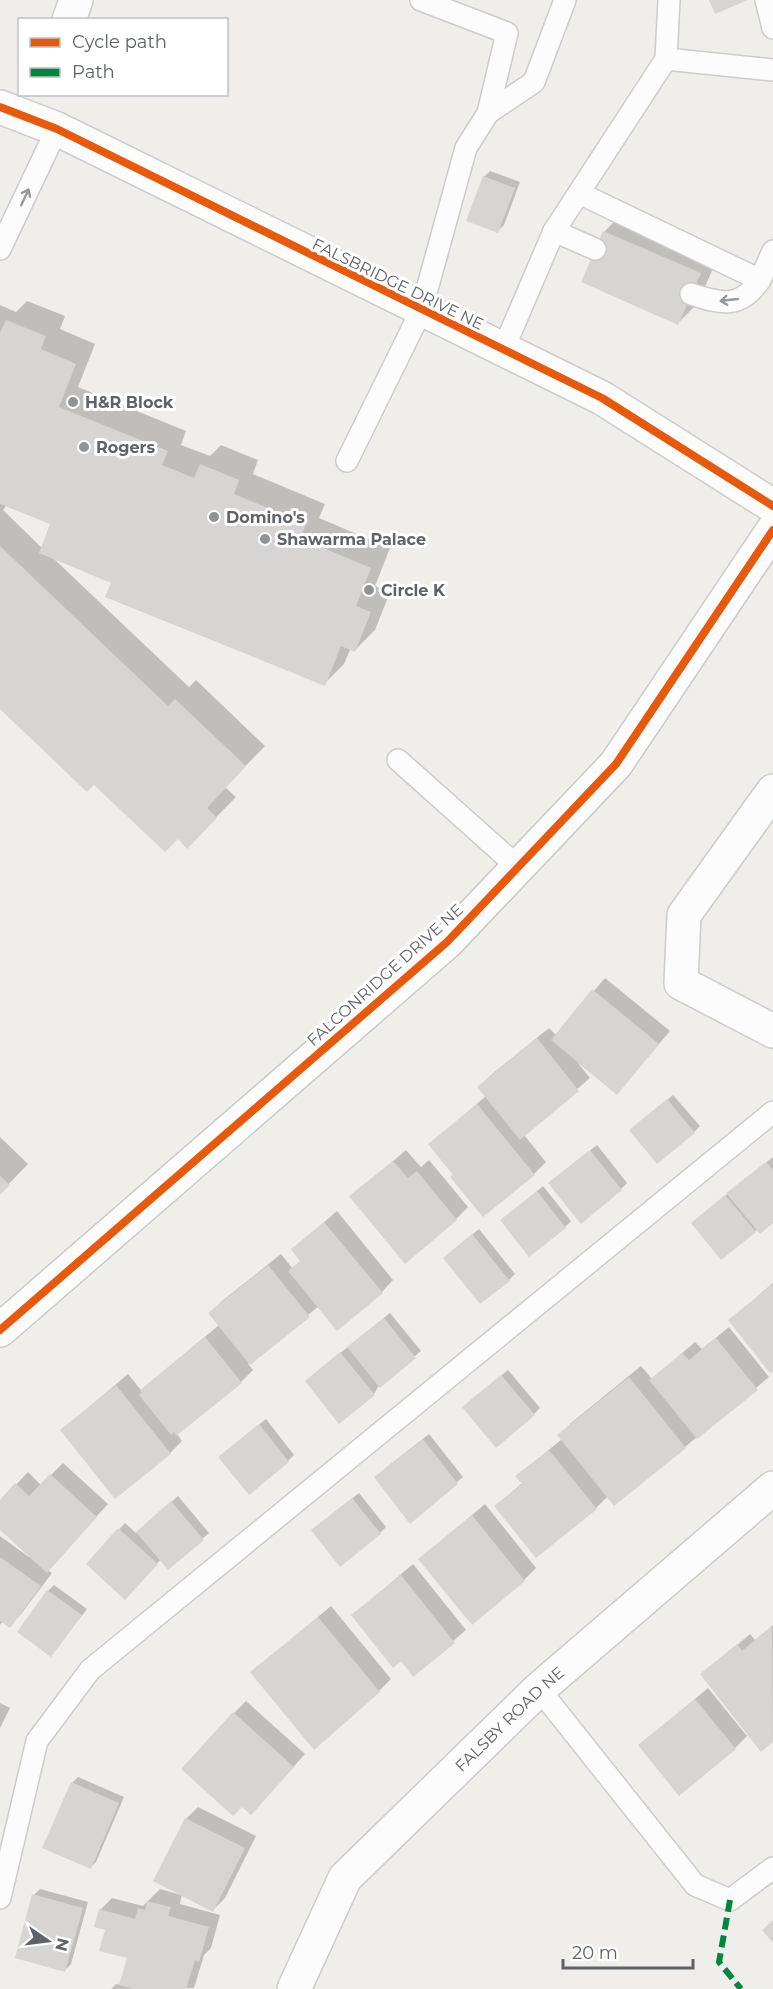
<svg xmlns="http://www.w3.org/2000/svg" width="773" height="1989" font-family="Montserrat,sans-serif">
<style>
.shadow{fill:#0003;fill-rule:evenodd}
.building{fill:#d6d5d3}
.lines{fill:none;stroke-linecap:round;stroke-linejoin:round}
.lane-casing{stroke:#cbcccc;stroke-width:24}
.street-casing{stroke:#cbcccc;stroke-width:36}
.secondary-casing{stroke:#cacacb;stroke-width:36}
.lane{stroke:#fdfcfc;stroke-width:21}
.street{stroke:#fdfcfc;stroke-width:33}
.secondary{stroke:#fdfcfc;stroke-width:33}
.quiet{stroke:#00873e;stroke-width:6;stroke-dasharray:12 6;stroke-linecap:butt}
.cycleway-casing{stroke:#fff;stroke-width:11}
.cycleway{stroke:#e8590c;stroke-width:8}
.oneway{stroke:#96999c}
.poi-dot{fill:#919496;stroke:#fff;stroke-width:2}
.labels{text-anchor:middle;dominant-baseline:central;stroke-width:6;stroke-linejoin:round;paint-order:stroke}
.street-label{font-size:16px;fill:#5f6368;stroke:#fff}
.poi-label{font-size:16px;font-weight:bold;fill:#5f6368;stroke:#fff;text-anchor:start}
</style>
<rect width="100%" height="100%" fill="#efeeea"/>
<g class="shadow">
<path d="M490 171 520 182 504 225 498 231 484 177Z"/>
<path d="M625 211 720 252 698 303 678 323 583 282 605 231Z"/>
<path d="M27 301 65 316 60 329 95 344 78 387 186 431 181 445 210 456 221 445 258 460 253 474 325 504 319 518 390 548 375 586 390 592 375 630 355 650 351 648 344 664 324 684 113 582 53 558 189 687 196 680 265 746 225 787 236 797 187 847 178 837 94 783 0 707V305L16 312ZM7 505 52 523 42 548 3 510Z"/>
<path d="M605 978 670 1031 617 1093 577 1062 590 1078 524 1135 546 1162 534 1174 454 1175 430 1144 486 1096 479 1087 491 1075 549 1028 556 1035Z"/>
<path d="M673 1095 700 1126 694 1132 637 1125Z"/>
<path d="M0 1137 28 1164 0 1193Z"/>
<path d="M597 1145 627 1183 621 1189 556 1177Z"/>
<path d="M406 1150 421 1167 429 1160 468 1207 456 1219 351 1197Z"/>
<path d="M773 1157V1221L755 1231 699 1217Z"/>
<path d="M543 1186 571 1221 565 1227 502 1220Z"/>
<path d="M337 1211 393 1280 382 1292 319 1306 248 1364 253 1370 241 1382 177 1434 182 1441 170 1453 116 1497 62 1430 128 1374 141 1390 219 1325 210 1313 222 1301 281 1254 293 1269 301 1260 293 1249Z"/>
<path d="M479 1229 515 1274 509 1280 451 1252Z"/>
<path d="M773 1283V1369L730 1320Z"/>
<path d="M390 1313 421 1351 378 1387 374 1394 313 1375Z"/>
<path d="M729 1327 769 1377 685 1447 608 1496 596 1508 496 1506 522 1483 517 1476 562 1439 559 1435 571 1423 641 1366 652 1379 695 1342 702 1349Z"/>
<path d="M508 1370 540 1408 534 1414 470 1401Z"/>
<path d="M266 1419 294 1455 288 1461 226 1451Z"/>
<path d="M429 1434 463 1477 410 1521 382 1471Z"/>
<path d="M63 1463 108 1504 47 1570 52 1573 21 1614 9 1626 3 1621 0 1625V1536L29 1557 30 1555 0 1528V1502L28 1472 41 1485Z"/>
<path d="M359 1493 386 1527 380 1533 319 1525Z"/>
<path d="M178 1496 209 1533 168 1568 161 1559 131 1592 88 1564 125 1523 136 1533Z"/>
<path d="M485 1504 536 1568 524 1580 420 1559Z"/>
<path d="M413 1564 466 1630 414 1675 401 1659 353 1615Z"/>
<path d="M54 1585 87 1609 51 1655 48 1591Z"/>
<path d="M331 1606 391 1679 379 1691 252 1672Z"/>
<path d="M773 1625V1740L762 1750 702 1675 750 1634 755 1640Z"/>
<path d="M708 1688 747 1736 735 1748 640 1745Z"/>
<path d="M246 1701 305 1754 263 1801 242 1806 234 1713Z"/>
<path d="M0 1703 10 1708 0 1728Z"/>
<path d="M78 1777 124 1797 96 1862 90 1868 72 1783Z"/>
<path d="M198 1807 256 1836 225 1898 213 1910 182 1894 180 1904 220 1915 211 1948 204 1955 194 1988 111 1989 116 1984 121 1985 128 1957 107 1929 100 1910 112 1898 143 1906 160 1889 181 1895 186 1819Z"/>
<path d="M40 1889 88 1902 71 1964 65 1970 34 1895Z"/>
</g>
<g class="building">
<path d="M709 0H748L715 14Z"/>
<path d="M483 176 515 188 498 233 466 221Z"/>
<path d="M603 231 701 273 678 325 581 282Z"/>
<path d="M6 320 46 336 41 349 76 364 59 407 168 451 162 465 194 478 200 464 239 480 234 494 306 524 300 538 371 568 356 606 371 612 355 652 341 646 325 686 105 597 111 583 39 553 50 524 0 504V333Z"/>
<path d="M0 546 168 706 175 699 246 766 207 808 217 818 187 849 178 839 165 852 94 785 87 792 0 709Z"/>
<path d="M592 989 659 1044 617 1095 551 1040Z"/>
<path d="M537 1038 579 1091 520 1140 477 1087Z"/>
<path d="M667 1099 695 1133 657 1164 629 1130Z"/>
<path d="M477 1104 535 1175 483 1217 450 1177 453 1175 428 1144Z"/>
<path d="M590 1150 622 1190 581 1224 548 1183Z"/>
<path d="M393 1161 408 1178 417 1171 457 1220 405 1264 349 1196Z"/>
<path d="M766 1162 773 1170V1223L760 1234 726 1193Z"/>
<path d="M0 1176 10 1185 0 1195Z"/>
<path d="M537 1191 566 1228 529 1257 500 1220Z"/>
<path d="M725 1195 756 1232 721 1260 691 1223Z"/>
<path d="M324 1222 383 1293 337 1331 288 1271 300 1261 291 1249Z"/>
<path d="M472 1234 510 1281 480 1304 443 1258Z"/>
<path d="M268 1265 310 1317 250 1365 208 1313Z"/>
<path d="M773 1284V1371L770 1373 728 1320Z"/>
<path d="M384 1318 416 1358 380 1388 347 1347Z"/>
<path d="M205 1337 242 1383 176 1436 174 1432 171 1435 139 1395 142 1393 140 1390Z"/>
<path d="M716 1338 758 1390 697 1439 649 1380 682 1353 689 1360Z"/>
<path d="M340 1352 375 1395 339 1424 305 1381Z"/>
<path d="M501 1375 535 1415 496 1448 462 1407Z"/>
<path d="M629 1377 686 1448 614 1506 557 1435Z"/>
<path d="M116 1385 171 1454 115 1499 60 1430Z"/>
<path d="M259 1424 289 1462 249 1495 218 1457Z"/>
<path d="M423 1439 458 1484 410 1524 374 1477Z"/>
<path d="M549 1450 597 1509 536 1558 494 1506 522 1484 515 1476Z"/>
<path d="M50 1474 97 1517 47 1573 0 1530V1500L15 1483 29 1496Z"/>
<path d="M352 1498 381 1534 340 1567 311 1530Z"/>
<path d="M171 1501 204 1540 168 1570 136 1532Z"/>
<path d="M472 1515 525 1581 472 1625 418 1559Z"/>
<path d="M118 1528 158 1564 125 1600 86 1564Z"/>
<path d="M0 1557 41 1586 10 1628 0 1621Z"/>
<path d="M401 1575 455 1643 413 1677 401 1661 393 1668 351 1615Z"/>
<path d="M47 1590 82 1615 51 1657 17 1632Z"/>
<path d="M318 1617 380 1692 314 1750 250 1672Z"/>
<path d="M772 1626 773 1742 761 1752 700 1674 737 1644 742 1651Z"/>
<path d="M695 1699 736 1749 679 1796 638 1745Z"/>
<path d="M233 1712 294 1767 251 1815 242 1807 233 1816 181 1769Z"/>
<path d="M71 1782 119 1803 91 1869 42 1848Z"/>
<path d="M185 1818 245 1848 213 1912 153 1881Z"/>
<path d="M32 1894 83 1908 65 1972 15 1958Z"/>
<path d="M147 1901 171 1907 168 1916 209 1927 199 1962 195 1960 186 1989H135L119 1985 127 1958 99 1951 105 1930 94 1927 99 1909 135 1919 138 1908 145 1910Z"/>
<path d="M773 1920V1943L762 1930Z"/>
</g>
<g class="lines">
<defs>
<g id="lane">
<path d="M766 0 773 28"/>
<path d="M666 59 773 70"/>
<path d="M488 113 534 82 565 0"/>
<path d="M579 193 760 280 773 251"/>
<path d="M554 231 595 249"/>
<path d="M0 249 57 129"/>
<path d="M691 294C722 304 740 309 760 280"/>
<path d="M503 350 554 231 666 59 669 0"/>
<path d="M347 461 421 311 466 148 488 113 507 33 421 0"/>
<path d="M398 760 518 867"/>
<path d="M539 1689 695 1885 730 1900 773 1868"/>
<path d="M0 1898 37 1741 90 1670 773 1112"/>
</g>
<g id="street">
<path d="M69 20 76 0"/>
<path d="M0 107 57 129 602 398 773 506"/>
<path d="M773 791 684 915 681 983 773 1031"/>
<path id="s1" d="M294 1989 345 1878 539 1689 773 1488"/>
</g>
<path id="secondary" d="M0 1330 447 942 616 764 773 530"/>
</defs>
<use href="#lane" class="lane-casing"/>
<use href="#street" class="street-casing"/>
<use href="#secondary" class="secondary-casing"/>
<use href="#lane" class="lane"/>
<use href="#street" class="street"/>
<use href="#secondary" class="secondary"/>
<path class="quiet" d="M730 1900 719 1962 741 1989"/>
<defs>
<g id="cycleway">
<path d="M0 107 57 129 602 398 773 506"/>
<path d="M0 1330 447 942 616 764 773 530"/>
</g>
</defs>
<use href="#cycleway" class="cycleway-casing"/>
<use href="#cycleway" class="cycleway"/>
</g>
<defs><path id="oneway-shaft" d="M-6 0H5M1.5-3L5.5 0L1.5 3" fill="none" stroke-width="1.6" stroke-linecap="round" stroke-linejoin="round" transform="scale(1.5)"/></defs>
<g class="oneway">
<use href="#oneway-shaft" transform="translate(25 197) rotate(-65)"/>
<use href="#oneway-shaft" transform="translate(729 300) rotate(174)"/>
</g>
<g class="poi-dot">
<circle cx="73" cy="402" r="6"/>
<circle cx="84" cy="447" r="6"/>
<circle cx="214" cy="517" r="6"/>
<circle cx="265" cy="539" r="6"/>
<circle cx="369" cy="590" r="6"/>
</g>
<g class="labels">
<g class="street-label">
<text transform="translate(398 284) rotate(26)">FALSBRIDGE DRIVE NE</text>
<text transform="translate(385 975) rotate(-42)">FALCONRIDGE DRIVE NE</text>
<text stroke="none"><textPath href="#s1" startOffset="351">FALSBY ROAD NE</textPath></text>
</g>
<g class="poi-label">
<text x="85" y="402">H&amp;R Block</text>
<text x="96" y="447">Rogers</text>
<text x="226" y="517">Domino's</text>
<text x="277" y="539">Shawarma Palace</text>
<text x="381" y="590">Circle K</text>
</g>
</g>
<rect x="18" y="18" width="210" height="78" fill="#ffffff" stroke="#bfc1c3" stroke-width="1.5"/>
<rect x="30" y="38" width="30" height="9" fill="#e8590c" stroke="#bfc1c3" stroke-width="1.5"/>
<text x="72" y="48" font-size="18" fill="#5f6368">Cycle path</text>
<rect x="30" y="68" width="30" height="9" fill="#00873e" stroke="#bfc1c3" stroke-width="1.5"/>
<text x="72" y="78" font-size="18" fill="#5f6368">Path</text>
<g transform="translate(48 1941) rotate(104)" stroke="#ffffff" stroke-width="4.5" paint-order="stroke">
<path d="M0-4.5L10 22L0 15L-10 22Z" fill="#5f6368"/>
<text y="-9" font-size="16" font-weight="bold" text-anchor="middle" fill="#5f6368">N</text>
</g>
<path d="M563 1959v9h130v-9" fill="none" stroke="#5f6368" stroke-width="3"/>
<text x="572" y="1959" font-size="18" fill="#5f6368" stroke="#ffffff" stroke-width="4.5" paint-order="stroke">20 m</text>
</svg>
